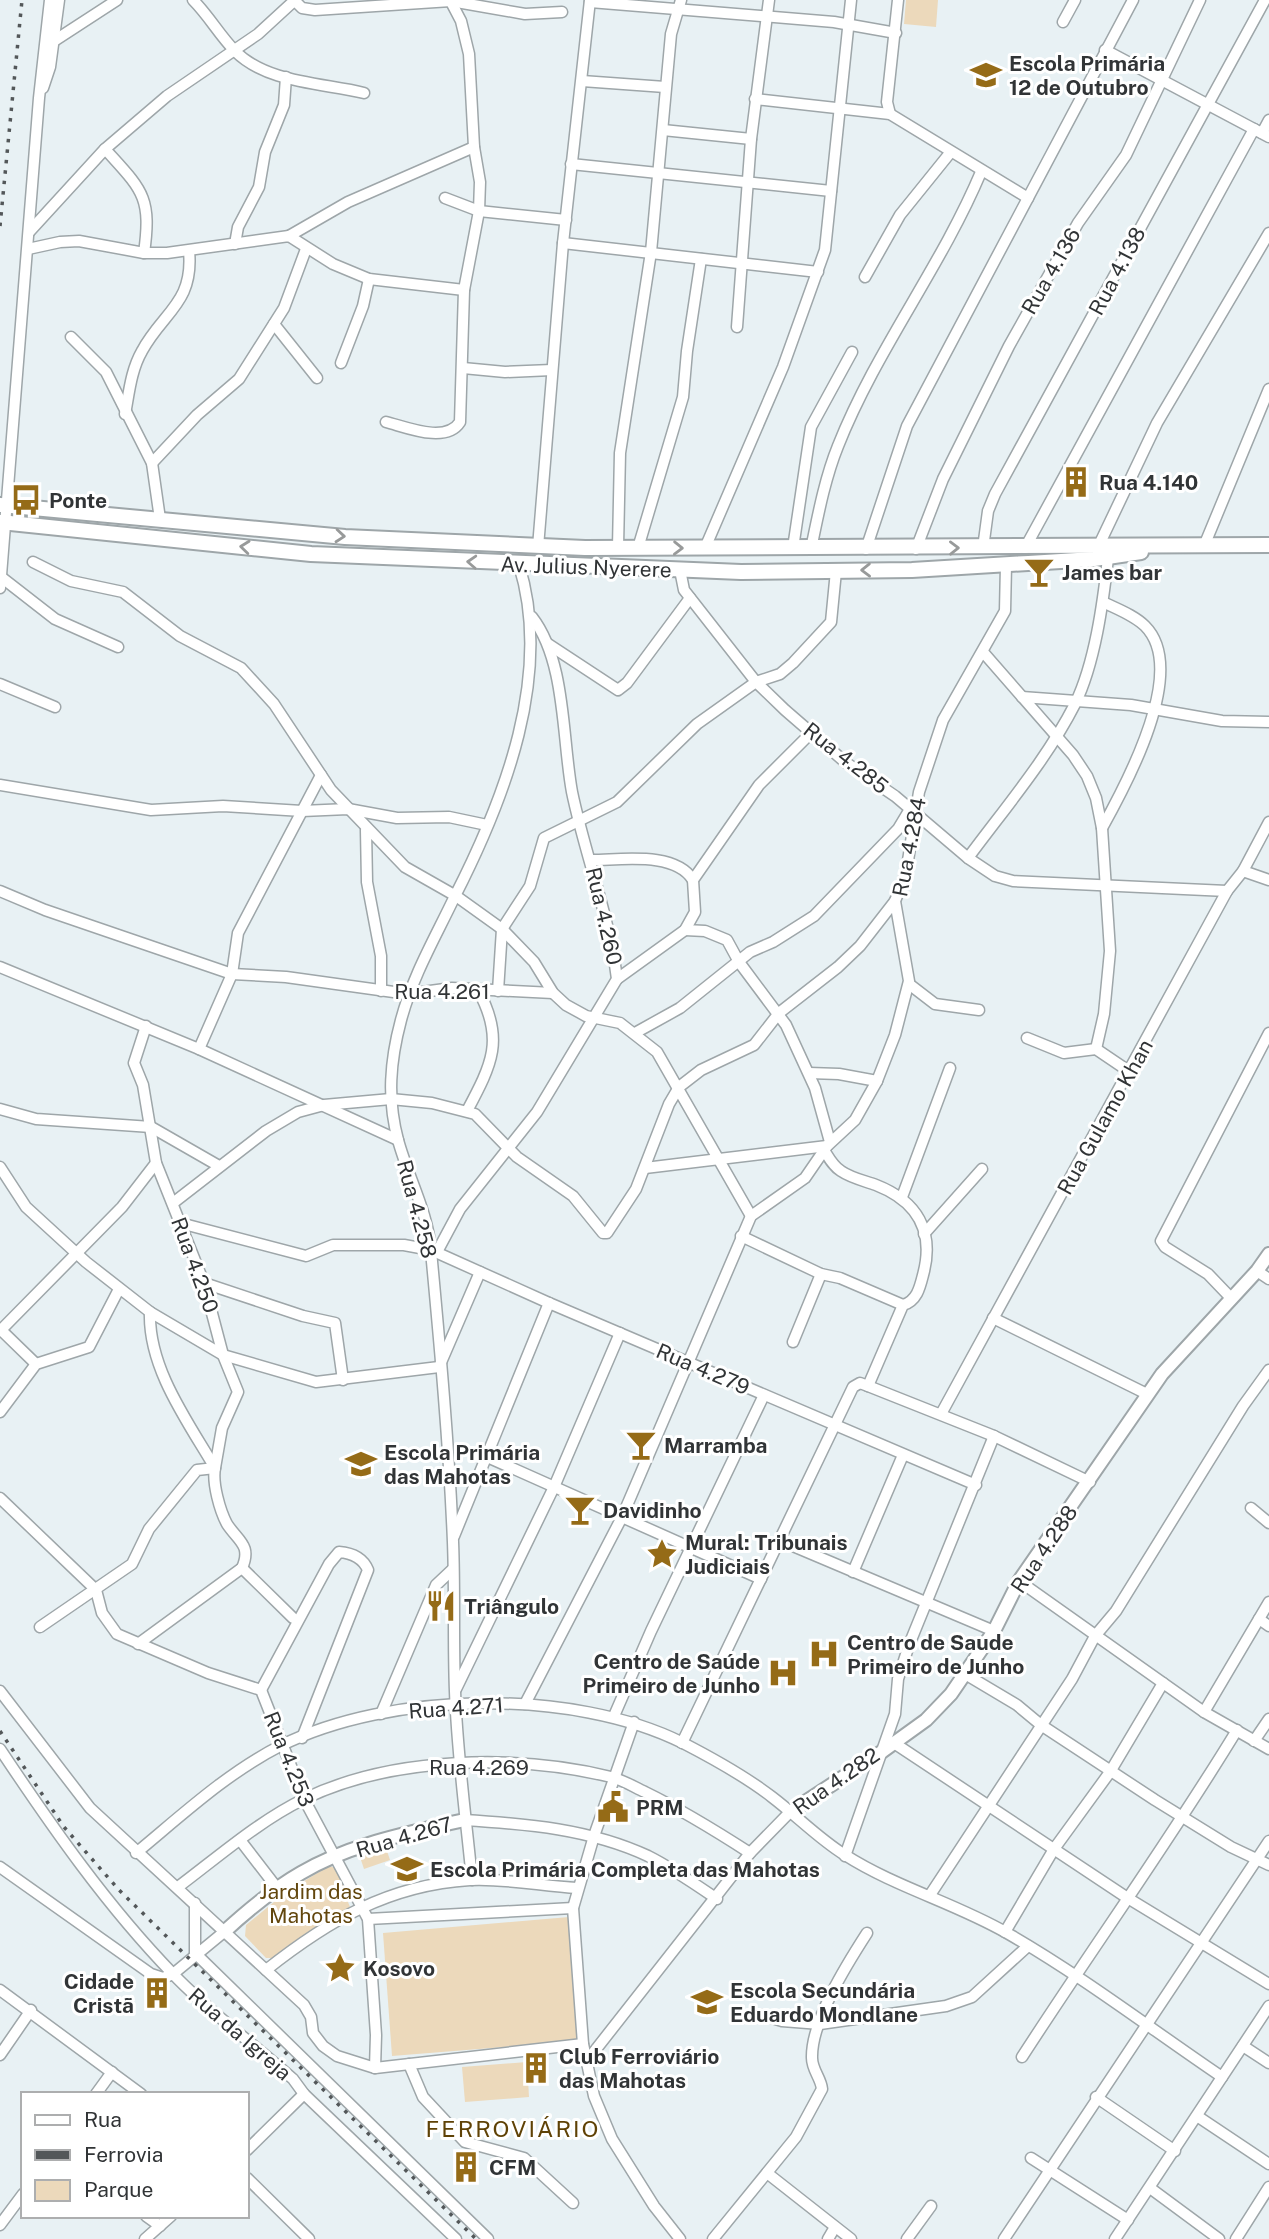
<svg xmlns="http://www.w3.org/2000/svg" width="1269" height="2239" font-family="'Public Sans',sans-serif">
<style>
.green{fill:#ecd9bb}
.lines{fill:none;stroke-linecap:round;stroke-linejoin:round}
.minor-casing{stroke:#9ea6a9;stroke-width:13}
.tertiary-casing{stroke:#9ea6a9;stroke-width:16}
.secondary-casing{stroke:#9ea6a9;stroke-width:18}
.minor{stroke:#fff;stroke-width:10}
.tertiary{stroke:#fff;stroke-width:12}
.secondary{stroke:#fff;stroke-width:14}
.rail{stroke:#535759;stroke-width:3.5;stroke-dasharray:3.5 7;stroke-linecap:butt}
.oneway{stroke:#989a9a}
.labels{text-anchor:middle;dominant-baseline:central;stroke-width:6;stroke-linejoin:round;paint-order:stroke}
.poi-label{font-size:21px;font-weight:bold;fill:#313436;stroke:#fff;text-anchor:start}
.street-label{font-size:21px;fill:#313436;stroke:#fff}
.park-label{font-size:21px;fill:#62460d;stroke:#fff}
.neighbourhood-label{font-size:23px;letter-spacing:2px;fill:#5f4206;stroke:#fff}
</style>
<rect width="100%" height="100%" fill="#e8f1f4"/>
<g class="green">
<path d="M906 0H938L936 27 904 24Z"/>
<path d="M386 1848 390 1860 364 1869 360 1857Z"/>
<path d="M329 1866 336 1868 353 1900 348 1902 350 1907 310 1931 277 1958H266L245 1936 246 1925 286 1892Z"/>
<path d="M569 1917 579 2041 392 2056 383 1933Z"/>
<path d="M527 2062 529 2097 465 2102 462 2067Z"/>
</g>
<g class="lines">
<defs>
<g id="minor">
<path d="M193 0C209 16 220 36 235 51 266 83 323 83 364 93"/>
<path d="M294 0 302 8 315 10 451 1 525 14 562 12"/>
<path d="M590 2 834 22 896 33"/>
<path d="M1063 22 1075 0"/>
<path d="M54 41 117 0"/>
<path d="M1105 50 1269 137"/>
<path d="M582 81 665 87"/>
<path d="M43 88 50 67 59 0"/>
<path d="M755 99 890 114 1028 198"/>
<path d="M890 114 887 102 898 0"/>
<path d="M663 130 751 139"/>
<path d="M1262 133 1269 120"/>
<path d="M105 149C142 190 152 196 144 253"/>
<path d="M571 164 831 191"/>
<path d="M445 198 479 211 566 220"/>
<path d="M29 232 105 149 167 96 258 34 295 0"/>
<path d="M289 236 348 202 474 147"/>
<path d="M563 243 818 272"/>
<path d="M235 244 238 227 259 187 265 152 284 105 286 77"/>
<path d="M28 249 60 242 79 241 144 253H167L289 236 333 264 369 279 464 290"/>
<path d="M865 277 900 215 950 153"/>
<path d="M274 324 317 378"/>
<path d="M737 327 751 139 769 0"/>
<path d="M71 337 106 372 152 463 160 519"/>
<path d="M341 363 363 306 369 279"/>
<path d="M463 368 505 372 552 370"/>
<path d="M125 414C129 393 131 370 142 351 163 312 194 303 189 251"/>
<path d="M386 422C406 427 446 444 460 422L464 290 479 211 480 182 474 147 469 54 461 21 450 0"/>
<path d="M152 463 197 415 239 379 284 308 306 249"/>
<path d="M1099 545 1157 423 1269 233"/>
<path d="M1204 546 1269 389"/>
<path d="M538 547 563 243 590 0"/>
<path d="M618 547 620 453 651 252 671 34 681 0"/>
<path d="M638 548 683 397 687 351 701 259"/>
<path d="M705 548 783 367 825 250 851 0"/>
<path d="M793 548 811 427 852 352"/>
<path d="M983 548 988 511 995 494 1265 0"/>
<path d="M1025 548 1254 129"/>
<path d="M811 549C818 515 825 478 838 446 876 350 941 267 981 172"/>
<path d="M866 549 907 426 1133 0"/>
<path d="M916 549 943 479 1009 346 1078 223 1126 155 1200 0"/>
<path d="M33 562 71 581 123 592 180 636 241 668 274 704 331 790 405 867 456 896 502 929 534 962 553 993 566 1005 586 1016 620 1023 657 1052 751 1216"/>
<path d="M680 570 684 590 756 682 785 710 845 762 895 796 968 858 995 876 1013 881 1227 891"/>
<path d="M1 577 55 619 118 647"/>
<path d="M0 588 39 98 50 0"/>
<path d="M548 644 618 690 627 683 690 598"/>
<path d="M983 652 1073 755 1087 776 1096 798 1102 828 1110 951 1104 1014 1096 1049"/>
<path d="M0 684 55 707"/>
<path d="M1022 697 1131 705 1222 721 1269 722"/>
<path d="M0 785 151 810 223 806 302 811 348 809 397 818 449 817 487 825"/>
<path d="M1102 828C1126 785 1189 670 1145 626 1134 615 1117 609 1103 602"/>
<path d="M366 830 367 882 381 956V991"/>
<path d="M968 858C1005 808 1047 759 1075 704 1095 663 1103 603 1108 558"/>
<path d="M592 860C621 860 675 851 693 880"/>
<path d="M1243 871 1269 880"/>
<path d="M0 891 45 910 232 974 286 977 408 994 452 988 553 993"/>
<path d="M685 930 705 931 727 940 739 962 786 1025 815 1088 830 1142"/>
<path d="M0 967 199 1049 398 1140"/>
<path d="M617 979 685 930 695 912 693 880 759 785 811 733"/>
<path d="M909 984 935 1004 979 1010"/>
<path d="M498 991 502 929 530 886 544 838 617 802 697 724 756 682 780 674 793 663 831 622 836 571"/>
<path d="M635 1033 680 1008 750 952 773 942 814 916 898 829 910 809"/>
<path d="M1027 1038 1064 1053 1096 1049 1130 1072"/>
<path d="M199 1049 232 974 238 933 321 775"/>
<path d="M809 1073 839 1074 877 1081"/>
<path d="M0 1109 36 1119 151 1127 219 1166"/>
<path d="M467 1111C492 1064 505 1039 478 990"/>
<path d="M824 1150C829 1158 833 1166 841 1171 851 1178 865 1181 876 1185 917 1201 935 1231 923 1275 920 1287 917 1301 903 1305L868 1386"/>
<path d="M0 1167 26 1207 86 1262 150 1312 223 1355 316 1382 439 1367 480 1272"/>
<path d="M645 1168 827 1146"/>
<path d="M902 1197 950 1068"/>
<path d="M173 1203 266 1131 298 1112 324 1105 391 1099 432 1103 475 1114 517 1157 573 1196 603 1233H607L636 1189 669 1104 679 1087 701 1070 754 1045 779 1013 838 967 860 946 895 901"/>
<path d="M180 1223 306 1256 333 1245H404L431 1250 549 1303 976 1485"/>
<path d="M924 1234 982 1169"/>
<path d="M741 1236 821 1274 840 1278 903 1305"/>
<path d="M437 1252 460 1209 537 1112 617 979C609 914 585 855 572 792 562 738 566 661 532 617"/>
<path d="M1257 1271 1269 1279"/>
<path d="M204 1283 303 1316 335 1323 343 1380"/>
<path d="M1231 1298 1208 1274 1165 1247 1161 1241 1269 1033"/>
<path d="M150 1312C148 1368 188 1422 215 1468 212 1483 220 1511 227 1524 238 1541 252 1545 242 1568"/>
<path d="M993 1318 1147 1394"/>
<path d="M1 1330 36 1364"/>
<path d="M0 1331 122 1207 156 1163"/>
<path d="M793 1342 821 1274"/>
<path d="M0 1412 36 1364 89 1347 119 1289"/>
<path d="M941 1414 1227 891 1243 871 1269 822"/>
<path d="M485 1456 761 1579"/>
<path d="M0 1498 96 1590 102 1613 117 1634 208 1673 261 1690 304 1799 368 1919 376 2035 375 2068"/>
<path d="M1251 1508 1269 1523"/>
<path d="M454 1536 549 1303"/>
<path d="M781 1541 994 1631"/>
<path d="M242 1568 293 1618"/>
<path d="M853 1572 903 1455"/>
<path d="M1019 1581 1204 1712 1269 1749"/>
<path d="M1259 1619 1269 1626"/>
<path d="M40 1627 132 1564 149 1529 197 1470 215 1468 222 1428 238 1392 223 1355 204 1283 156 1163 143 1085 134 1063 146 1026"/>
<path d="M138 1644 242 1568"/>
<path d="M965 1674 1017 1705 1041 1725 1155 1800 1231 1847 1269 1865"/>
<path d="M456 1689 554 1487 620 1333"/>
<path d="M261 1690 329 1564 339 1552C352 1553 363 1558 368 1570L302 1738"/>
<path d="M0 1691 90 1808 304 2005 311 2017 313 2033 323 2046 337 2056 375 2068 583 2044"/>
<path d="M525 1704 622 1517 751 1216 805 1178 827 1146 855 1120 877 1081 895 1035 909 981 895 901 906 873 919 792 943 720 1005 611 1006 565"/>
<path d="M1204 1712 1269 1602"/>
<path d="M381 1714 436 1585 453 1569"/>
<path d="M614 1716 651 1631 764 1395"/>
<path d="M634 1722 594 1836 573 1908 583 2044 594 2096 612 2139 654 2206 680 2239"/>
<path d="M1254 1741 1269 1719"/>
<path d="M682 1743 853 1387 860 1383 868 1386 994 1436 1090 1482"/>
<path d="M894 1743 1126 1897 1269 1984"/>
<path d="M0 1749C52 1827 107 1906 173 1974 209 2012 254 2044 293 2079L304 2094 456 2239"/>
<path d="M464 1820C528 1824 590 1829 648 1856 672 1868 695 1884 717 1899"/>
<path d="M240 1840 277 1888"/>
<path d="M136 1853C182 1815 227 1773 280 1746 390 1691 573 1688 683 1743 714 1759 745 1776 772 1797 797 1816 819 1839 845 1855 895 1887 955 1903 1007 1933 1082 1976 1151 2029 1222 2077"/>
<path d="M845 1856 895 1714 898 1679 909 1645 994 1436"/>
<path d="M0 1867 151 1974 163 1978 173 1974 224 1932"/>
<path d="M472 1880C466 1817 457 1754 455 1691 453 1641 455 1591 453 1542 449 1445 440 1347 431 1251 428 1212 408 1177 398 1140 387 1099 390 1061 401 1020 413 975 435 938 455 896 505 798 553 674 519 565"/>
<path d="M178 1887C218 1857 259 1821 304 1799 393 1756 517 1754 611 1777 623 1780 634 1787 645 1792 682 1810 716 1831 750 1853"/>
<path d="M930 1895 1072 1679 1095 1636 1116 1611 1243 1406 1269 1370"/>
<path d="M195 1903V1953L488 2239"/>
<path d="M368 1919 573 1908"/>
<path d="M1005 1932 1054 1849 1110 1772 1163 1683"/>
<path d="M266 1970C328 1921 388 1885 470 1880 504 1878 542 1886 577 1888"/>
<path d="M0 1990 141 2094"/>
<path d="M762 2015 782 2021 820 2024 946 2006 972 1997 1028 1946"/>
<path d="M1243 2046 1269 2063"/>
<path d="M0 2055 31 2010"/>
<path d="M1022 2057C1093 1947 1169 1842 1237 1730"/>
<path d="M586 2062 750 1853 790 1812"/>
<path d="M409 2064 423 2097 465 2142 524 2158 573 2203"/>
<path d="M96 2094 112 2072"/>
<path d="M1096 2097 1175 2151"/>
<path d="M1197 2116 1269 2164"/>
<path d="M247 2150 304 2094"/>
<path d="M1031 2158 1128 2220"/>
<path d="M767 2173 851 2239"/>
<path d="M247 2178 309 2239"/>
<path d="M1150 2188 1219 2239"/>
<path d="M146 2216 160 2226"/>
<path d="M0 2225 23 2194"/>
<path d="M145 2239 171 2216"/>
<path d="M713 2239 796 2137 822 2089C821 2078 812 2070 812 2058 811 2021 847 1964 867 1933"/>
<path d="M828 2239 835 2227"/>
<path d="M907 2239 931 2206"/>
<path d="M1004 2239 1269 1841"/>
<path d="M1115 2239 1269 2006"/>
<path d="M1236 2239 1269 2187"/>
</g>
<g id="tertiary">
<path d="M790 1812 883 1751 926 1720 951 1694 994 1631 1019 1581 1162 1374 1257 1271 1269 1254"/>
<path d="M224 1932C248 1910 273 1889 301 1873 350 1844 409 1833 464 1820"/>
</g>
<g id="secondary">
<path d="M0 505 345 537 585 548 1269 545"/>
<path d="M0 522 311 554 741 572 912 570 1094 559 1141 552"/>
</g>
</defs>
<use href="#minor" class="minor-casing"/>
<use href="#tertiary" class="tertiary-casing"/>
<use href="#secondary" class="secondary-casing"/>
<use href="#minor" class="minor"/>
<use href="#tertiary" class="tertiary"/>
<use href="#secondary" class="secondary"/>
<g class="rail">
<path d="M0 226 22 0"/>
<path d="M0 1731 64 1827 119 1890 476 2239"/>
</g>
</g>
<defs><path id="oneway-chevron" d="M-2-3.5L2.5 0L-2 3.5" fill="none" stroke-width="1.6" stroke-linecap="round" stroke-linejoin="round" transform="scale(1.75)"/></defs>
<g class="oneway">
<use href="#oneway-chevron" transform="translate(340 536) rotate(5)"/>
<use href="#oneway-chevron" transform="translate(245 547) rotate(-174)"/>
<use href="#oneway-chevron" transform="translate(678 548) rotate(1)"/>
<use href="#oneway-chevron" transform="translate(954 548) rotate(-1)"/>
<use href="#oneway-chevron" transform="translate(472 562) rotate(-177)"/>
<use href="#oneway-chevron" transform="translate(866 570) rotate(179)"/>
</g>
<defs>
<symbol id="school-bare" viewBox="-9 -9 18 18"><path d="M0-5L7-2L0 1L-7-2ZM-4 1L0 2.5L4 1V4Q0 6-4 4Z" fill="#956b17" stroke="#fff" stroke-width="2.5" paint-order="stroke"/></symbol>
<symbol id="building-bare" viewBox="-9 -9 18 18"><path d="M-4-6H4V6H1V3H-1V6H-4ZM-2.5-4.3h1.7v1.8h-1.7ZM.8-4.3h1.7v1.8H.8ZM-2.5-1h1.7V.8h-1.7ZM.8-1h1.7V.8H.8Z" fill="#956b17" stroke="#fff" stroke-width="2.5" paint-order="stroke"/></symbol>
<symbol id="bus-bare" viewBox="-9 -9 18 18"><path d="M-5-6H5V4H4V6H2V4H-2V6H-4V4H-5ZM-3.5-4V0h7V-4ZM-3.5 1.2v1.5H-2V1.2ZM2 1.2v1.5H3.5V1.2Z" fill="#956b17" stroke="#fff" stroke-width="2.5" paint-order="stroke"/></symbol>
<symbol id="bar-bare" viewBox="-9 -9 18 18"><path d="M-6-5H6L.8 .8V4.5H3.5V6h-7V4.5H-.8V.8Z" fill="#956b17" stroke="#fff" stroke-width="2.5" paint-order="stroke"/></symbol>
<symbol id="sight-bare" viewBox="-9 -9 18 18"><path d="M0-6L1.8-2.2L6-1.7L2.9 1.2L3.7 5.4L0 3.3L-3.7 5.4L-2.9 1.2L-6-1.7L-1.8-2.2Z" fill="#956b17" stroke="#fff" stroke-width="2.5" paint-order="stroke"/></symbol>
<symbol id="restaurant-bare" viewBox="-9 -9 18 18"><path d="M-5-6h1v4h1v-4h1v4h1v-4h1v5L-1.5 .5V6h-2V.5L-5-1ZM5-6V6H3V1.5H1.5Q1.5-4 5-6Z" fill="#956b17" stroke="#fff" stroke-width="2.5" paint-order="stroke"/></symbol>
<symbol id="hospital-bare" viewBox="-9 -9 18 18"><path d="M-5-5h3v3.5h4V-5h3V5h-3V1.5h-4V5h-3Z" fill="#956b17" stroke="#fff" stroke-width="2.5" paint-order="stroke"/></symbol>
<symbol id="civic-bare" viewBox="-9 -9 18 18"><path d="M-.6-6.5H3V-4.5H.6V-3L4-1V1h2V6H-6V1h2V-1L-.6-3ZM-1.2 2.5V6h2.4V2.5Z" fill="#956b17" stroke="#fff" stroke-width="2.5" paint-order="stroke"/></symbol>
</defs>
<g fill-rule="evenodd">
<use href="#school-bare" x="964" y="53" width="44" height="44"/>
<use href="#building-bare" x="1054" y="460" width="44" height="44"/>
<use href="#bus-bare" x="4" y="478" width="44" height="44"/>
<use href="#bar-bare" x="1017" y="550" width="44" height="44"/>
<use href="#bar-bare" x="619" y="1423" width="44" height="44"/>
<use href="#school-bare" x="339" y="1442" width="44" height="44"/>
<use href="#bar-bare" x="558" y="1488" width="44" height="44"/>
<use href="#sight-bare" x="640" y="1532" width="44" height="44"/>
<use href="#restaurant-bare" x="419" y="1584" width="44" height="44"/>
<use href="#hospital-bare" x="802" y="1632" width="44" height="44"/>
<use href="#hospital-bare" x="761" y="1651" width="44" height="44"/>
<use href="#civic-bare" x="591" y="1785" width="44" height="44"/>
<use href="#school-bare" x="385" y="1847" width="44" height="44"/>
<use href="#sight-bare" x="318" y="1946" width="44" height="44"/>
<use href="#building-bare" x="135" y="1971" width="44" height="44"/>
<use href="#school-bare" x="685" y="1980" width="44" height="44"/>
<use href="#building-bare" x="514" y="2046" width="44" height="44"/>
<use href="#building-bare" x="444" y="2145" width="44" height="44"/>
</g>
<g class="labels">
<g class="poi-label">
<text x="1009" y="63">Escola Primária<tspan x="1009" dy="24">12 de Outubro</tspan></text>
<text x="1099" y="482">Rua 4.140</text>
<text x="49" y="500">Ponte</text>
<text x="1062" y="572">James bar</text>
<text x="664" y="1445">Marramba</text>
<text x="384" y="1452">Escola Primária<tspan x="384" dy="24">das Mahotas</tspan></text>
<text x="603" y="1510">Davidinho</text>
<text x="685" y="1542">Mural: Tribunais<tspan x="685" dy="24">Judiciais</tspan></text>
<text x="464" y="1606">Triângulo</text>
<text x="847" y="1642">Centro de Saude<tspan x="847" dy="24">Primeiro de Junho</tspan></text>
<text x="760" y="1661" text-anchor="end">Centro de Saúde<tspan x="760" dy="24">Primeiro de Junho</tspan></text>
<text x="636" y="1807">PRM</text>
<text x="430" y="1869">Escola Primária Completa das Mahotas</text>
<text x="363" y="1968">Kosovo</text>
<text x="134" y="1981" text-anchor="end">Cidade<tspan x="134" dy="24">Cristã</tspan></text>
<text x="730" y="1990">Escola Secundária<tspan x="730" dy="24">Eduardo Mondlane</tspan></text>
<text x="559" y="2056">Club Ferroviário<tspan x="559" dy="24">das Mahotas</tspan></text>
<text x="489" y="2167">CFM</text>
</g>
<g class="street-label">
<text transform="translate(1051 271) rotate(-60)">Rua 4.136</text>
<text transform="translate(1117 271) rotate(-62)">Rua 4.138</text>
<text transform="translate(586 567) rotate(2)">Av. Julius Nyerere</text>
<text transform="translate(846 758) rotate(38)">Rua 4.285</text>
<text transform="translate(909 847) rotate(-79)">Rua 4.284</text>
<text transform="translate(604 916) rotate(77)">Rua 4.260</text>
<text x="442" y="991">Rua 4.261</text>
<text transform="translate(1105 1117) rotate(-61)">Rua Gulamo Khan</text>
<text transform="translate(417 1209) rotate(75)">Rua 4.258</text>
<text transform="translate(195 1265) rotate(70)">Rua 4.250</text>
<text transform="translate(703 1369) rotate(23)">Rua 4.279</text>
<text transform="translate(1044 1549) rotate(-56)">Rua 4.288</text>
<text transform="translate(456 1708) rotate(-4)">Rua 4.271</text>
<text transform="translate(289 1759) rotate(68)">Rua 4.253</text>
<text x="479" y="1767">Rua 4.269</text>
<text transform="translate(836 1781) rotate(-35)">Rua 4.282</text>
<text transform="translate(404 1837) rotate(-16)">Rua 4.267</text>
<text transform="translate(240 2034) rotate(41)">Rua da Igreja</text>
</g>
<g class="park-label">
<text x="311" y="1891">Jardim das<tspan x="311" dy="24">Mahotas</tspan></text>
</g>
<g class="neighbourhood-label">
<text x="513" y="2128">FERROVIÁRIO</text>
</g>
</g>
<rect x="21" y="2092" width="228" height="126" fill="#ffffff" stroke="#adaeaf" stroke-width="2"/>
<rect x="35" y="2115" width="35" height="10" fill="#ffffff" stroke="#adaeaf" stroke-width="2"/>
<text x="84" y="2127" font-size="21" fill="#313436">Rua</text>
<rect x="35" y="2150" width="35" height="10" fill="#535759" stroke="#adaeaf" stroke-width="2"/>
<text x="84" y="2162" font-size="21" fill="#313436">Ferrovia</text>
<rect x="35" y="2180" width="35" height="21" fill="#ecd9bb" stroke="#adaeaf" stroke-width="2"/>
<text x="84" y="2197" font-size="21" fill="#313436">Parque</text>
</svg>
